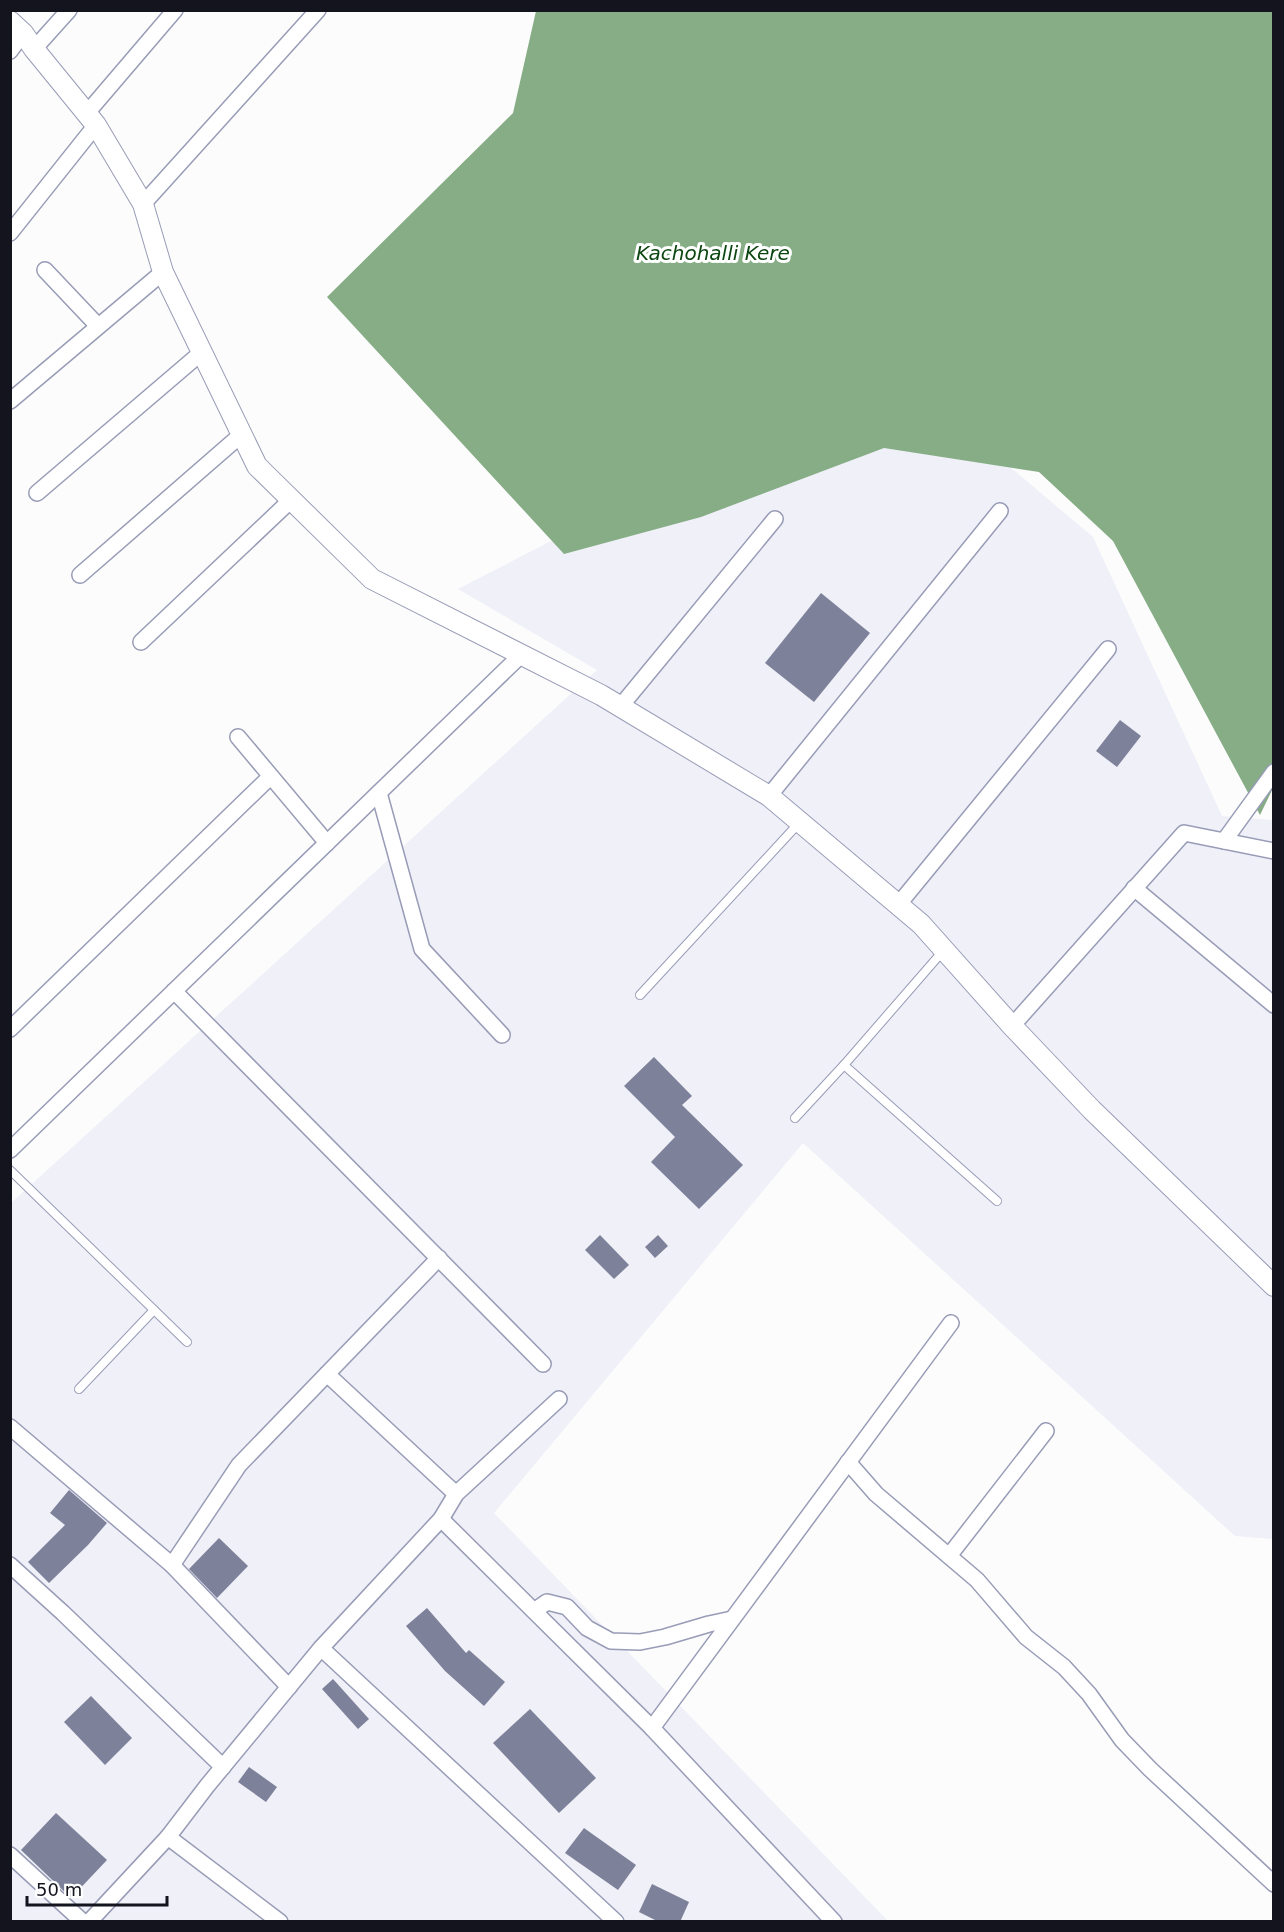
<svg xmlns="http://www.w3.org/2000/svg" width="1284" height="1932" font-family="'DejaVu Sans',sans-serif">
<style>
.built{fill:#eff0f8}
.water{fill:#86ad85}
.building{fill:#7e819a}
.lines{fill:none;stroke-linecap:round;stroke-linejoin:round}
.service-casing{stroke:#989cb6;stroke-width:10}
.minor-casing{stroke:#989cb6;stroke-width:18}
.tertiary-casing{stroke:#989cb6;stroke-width:22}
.service{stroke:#fff;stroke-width:8}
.minor{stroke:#fff;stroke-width:15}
.tertiary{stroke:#fff;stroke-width:20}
.labels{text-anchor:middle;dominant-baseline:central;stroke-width:6;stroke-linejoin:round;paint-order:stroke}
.water-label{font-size:20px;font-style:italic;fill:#0c4611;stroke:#fff}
</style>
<rect width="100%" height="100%" fill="#fcfcfc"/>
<path class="built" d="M850 437 997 456 1093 537 1222 816 1273 820V1539L1235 1536 803 1143 494 1513 888 1921 11 1922V1203L597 670 458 589 549 542Z"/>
<path class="water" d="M536 11H1273L1274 786 1260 815 1113 541 1039 472 884 448 701 517 564 554 327 297 513 113Z"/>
<g class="building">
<path d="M821 593 870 633 814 702 765 663Z"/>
<path d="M1120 720 1141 736 1117 767 1096 751Z"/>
<path d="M654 1057 692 1096 682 1105 743 1165 699 1209 651 1162 675 1137 624 1086Z"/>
<path d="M600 1235 629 1265 614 1279 585 1250Z"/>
<path d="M658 1235 668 1246 655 1258 645 1247Z"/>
<path d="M69 1490 107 1523 88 1545 49 1583 28 1562 65 1525 50 1513Z"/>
<path d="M219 1538 248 1566 217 1598 189 1569Z"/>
<path d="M427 1608 466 1653 469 1650 505 1682 484 1706 445 1671 406 1626Z"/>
<path d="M333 1679 369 1719 358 1729 322 1689Z"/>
<path d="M91 1696 132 1738 105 1765 64 1722Z"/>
<path d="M530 1709 596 1778 559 1813 493 1743Z"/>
<path d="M249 1767 277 1787 266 1802 238 1782Z"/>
<path d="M56 1813 107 1860 71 1898 21 1850Z"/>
<path d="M584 1828 636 1865 618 1890 565 1853Z"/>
<path d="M652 1884 689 1902 680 1922H659L639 1912Z"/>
</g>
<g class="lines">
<defs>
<g id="service">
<path d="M640 995 799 823"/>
<path d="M844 1065 943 951"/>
<path d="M795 1118 844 1065 997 1201"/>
<path d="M10 1170 187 1342"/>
<path d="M79 1389 154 1310"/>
</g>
<g id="minor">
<path d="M34 49 69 10"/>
<path d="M10 51 23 33"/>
<path d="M87 113 175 10"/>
<path d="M143 204 318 10"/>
<path d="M10 233 96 125"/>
<path d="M45 270 98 326"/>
<path d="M10 401 163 272"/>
<path d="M37 493 202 352"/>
<path d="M80 575 242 434"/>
<path d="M141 642 291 500"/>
<path d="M620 707 775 519"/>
<path d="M238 737 327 843"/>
<path d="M379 793 422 949 502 1035"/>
<path d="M769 796 1000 511"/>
<path d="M1224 841 1274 772"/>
<path d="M1134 888 1274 1005"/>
<path d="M898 905 1108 649"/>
<path d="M174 991 543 1364"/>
<path d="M1012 1026 1184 833 1274 851"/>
<path d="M10 1029 270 777"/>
<path d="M10 1150 521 655"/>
<path d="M327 1374 456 1494"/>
<path d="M10 1427 172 1565 289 1687"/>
<path d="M848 1462 876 1494 977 1580 1026 1637 1064 1667 1089 1694 1122 1740 1150 1769 1274 1884"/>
<path d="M441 1519 652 1728 951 1323"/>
<path d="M949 1556 1046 1431"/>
<path d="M10 1565 63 1613 223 1767"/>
<path d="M172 1565 239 1465 439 1258"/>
<path d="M534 1611 547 1602 567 1607 587 1628 611 1641 640 1642 665 1637 709 1624 732 1619"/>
<path d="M321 1648 616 1922"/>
<path d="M652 1728 834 1922"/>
<path d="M168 1837 280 1922"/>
<path d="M10 1855 83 1922"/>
<path d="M89 1922 168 1837 207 1786 321 1648 441 1519 456 1494 559 1399"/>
</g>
<path id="tertiary" d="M10 21 23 33 34 49 96 125 143 204 163 272 257 466 372 579 601 695 769 796 921 924 1012 1026 1092 1110 1274 1286"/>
</defs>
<use href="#service" class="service-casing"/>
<use href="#minor" class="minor-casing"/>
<use href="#tertiary" class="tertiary-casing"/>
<use href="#service" class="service"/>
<use href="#minor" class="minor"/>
<use href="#tertiary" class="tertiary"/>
</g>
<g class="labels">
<g class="water-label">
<text x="713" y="253">Kachohalli Kere</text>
</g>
</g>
<rect width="1284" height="1932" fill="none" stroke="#13141d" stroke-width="24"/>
<path d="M27 1896v9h140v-9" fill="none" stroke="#13141d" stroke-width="3"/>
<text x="36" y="1896" font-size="18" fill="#13141d" stroke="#ffffff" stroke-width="4.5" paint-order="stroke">50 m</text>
</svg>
